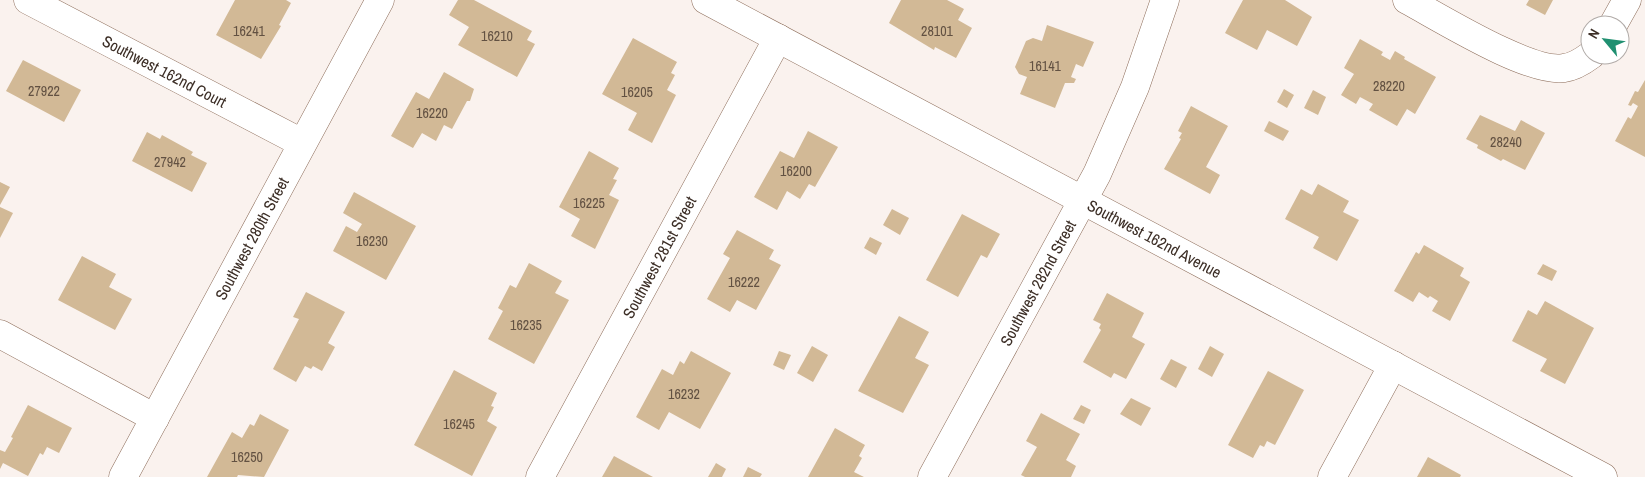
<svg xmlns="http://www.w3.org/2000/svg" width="1645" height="477" font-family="'Archivo Narrow',sans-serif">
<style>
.building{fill:#d2b996}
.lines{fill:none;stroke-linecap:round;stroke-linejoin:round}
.minor-casing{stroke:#8d6d5a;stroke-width:29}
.minor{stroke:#fff;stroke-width:28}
.labels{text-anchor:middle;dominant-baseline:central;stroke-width:4.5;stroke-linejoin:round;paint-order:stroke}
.number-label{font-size:14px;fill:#625142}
.street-label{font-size:16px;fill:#3c2e26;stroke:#fff}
</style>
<rect width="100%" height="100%" fill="#faf2ee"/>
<g class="building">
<path d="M235 0H286L291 3 279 25 281 26 261 59 216 35Z"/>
<path d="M458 0H474L532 31 527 40 535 44 517 77 458 45 469 27 449 15Z"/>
<path d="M901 0H947L964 9 958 20 972 28 956 58 935 47 934 50 889 23Z"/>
<path d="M1243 0H1285L1312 17 1297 46 1267 30 1257 50 1225 33Z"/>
<path d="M1529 0H1553L1545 15 1526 5Z"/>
<path d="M1047 25 1094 42 1083 67 1076 64 1071 77 1076 79 1074 83H1065L1055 108 1020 94 1027 77 1019 74 1015 67 1026 41 1033 38 1042 41Z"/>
<path d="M633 38 677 62 671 73 675 75 667 90 676 95 652 143 628 130 637 113 602 94Z"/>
<path d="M1360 39 1383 52 1381 55 1390 60 1395 51 1405 57 1404 59 1436 77 1415 114 1407 109 1397 126 1369 110 1373 104 1360 97 1356 104 1341 95 1354 74 1344 68Z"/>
<path d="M23 60 81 90 64 122 6 91Z"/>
<path d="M444 72 474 89 470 101H467L452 129 444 125 436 141 422 133 413 148 391 136 416 92 429 99Z"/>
<path d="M1645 80V157L1615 141 1628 117 1631 119 1638 106 1633 103 1631 106 1628 105 1635 91 1638 92Z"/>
<path d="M1284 89 1294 95 1287 108 1277 102Z"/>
<path d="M1313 90 1326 97 1318 115 1304 108Z"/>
<path d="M1191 106 1228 126 1206 167 1220 175 1210 194 1164 169 1181 139 1179 138 1182 133 1178 131Z"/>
<path d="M1480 115 1515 131 1521 120 1545 133 1525 170 1503 159 1501 161 1477 148 1478 145 1466 139Z"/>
<path d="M1269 121 1289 131 1283 141 1264 131Z"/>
<path d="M808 131 838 147 815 187 809 184 800 199 787 191 777 210 754 197 780 151 794 158Z"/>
<path d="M147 132 160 139 162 135 193 152 191 155 207 163 192 192 132 161Z"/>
<path d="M589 151 619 168 613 179 617 180 609 195 619 200 595 249 571 236 580 219 559 207Z"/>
<path d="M0 182 10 187 0 205Z"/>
<path d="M1318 184 1349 201 1343 212 1359 220 1337 261 1313 248 1319 237 1285 219 1301 189 1312 195Z"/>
<path d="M354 192 416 226 386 280 333 251 346 226 357 232 362 224 343 213Z"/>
<path d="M0 207 13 213 0 238Z"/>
<path d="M892 209 909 218 900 235 883 225Z"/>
<path d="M962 214 1000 234 987 258 981 255 958 297 926 280Z"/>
<path d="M737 230 774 250 769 259 781 265 756 310 737 300 730 312 707 299 730 258 723 254Z"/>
<path d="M870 237 882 243 876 255 864 248Z"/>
<path d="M1424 245 1464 268 1460 276 1470 282 1450 321 1432 311 1438 301 1430 296 1428 298 1419 292 1413 302 1394 291 1416 252 1419 254Z"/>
<path d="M82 256 116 274 109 287 132 299 115 330 58 300Z"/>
<path d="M529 263 562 281 555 293 569 300 534 364 488 339 503 311 498 308 510 285 516 288Z"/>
<path d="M1543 264 1557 271 1552 281 1537 274Z"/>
<path d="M306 292 345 312 328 343 335 347 322 371 313 366 311 369 305 366 296 382 273 369 299 319 293 317Z"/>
<path d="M1107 293 1144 313 1132 337 1145 344 1126 379 1114 373 1111 378 1083 362 1101 330 1099 328 1101 324 1093 320Z"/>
<path d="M1545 301 1594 328 1565 384 1540 371 1547 359 1512 341 1528 310 1537 315Z"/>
<path d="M899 316 929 332 915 358 929 365 903 413 858 391Z"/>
<path d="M812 346 828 355 813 382 797 373Z"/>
<path d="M1210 346 1224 354 1212 377 1198 369Z"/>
<path d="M691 351 731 373 700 429 669 412 659 430 636 417 662 369 673 375 680 361 684 364Z"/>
<path d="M779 351 791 355 784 370 773 365Z"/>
<path d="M1171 359 1187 367 1176 388 1160 379Z"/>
<path d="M454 370 497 393 491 406 494 407 487 421 497 427 472 476 414 445Z"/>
<path d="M1268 371 1304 390 1275 445 1267 441 1264 447 1260 445 1253 458 1228 445Z"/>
<path d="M1131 398 1151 408 1141 426 1120 414Z"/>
<path d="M28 405 72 428 59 453 47 447 43 455 40 453 28 476 3 463 0 469V450L5 452 13 438 11 437Z"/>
<path d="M1081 405 1091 410 1084 424 1073 419Z"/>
<path d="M1041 413 1080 434 1066 460 1076 466 1071 477H1025L1021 475 1037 447 1026 441Z"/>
<path d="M260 414 289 430 264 477 238 475 237 477H207L232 432 242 438 250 424 254 426Z"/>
<path d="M835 428 865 445 859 456 862 458 854 472 864 477H808Z"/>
<path d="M614 456 653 477H602Z"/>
<path d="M1428 457 1461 475 1460 477H1417Z"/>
<path d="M716 463 726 469 722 477H708Z"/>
<path d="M748 467 762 474 760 477H743Z"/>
</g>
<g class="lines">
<defs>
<g id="minor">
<path id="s1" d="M28 0 302 143"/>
<path id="s2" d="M706 0 1603 477"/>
<path d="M1407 0C1439 17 1530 74 1564 68 1573 67 1583 61 1591 55"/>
<path d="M1613 25 1627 0"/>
<path d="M0 334 155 418"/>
<path id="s3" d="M123 477 380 0"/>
<path id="s4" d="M540 477 778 38"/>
<path id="s5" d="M932 477 1097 174 1135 87 1165 0"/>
<path d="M1332 477 1393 365"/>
</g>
</defs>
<use href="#minor" class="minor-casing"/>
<use href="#minor" class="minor"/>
</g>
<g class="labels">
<g class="number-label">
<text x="249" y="31">16241</text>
<text x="937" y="31">28101</text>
<text x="497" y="36">16210</text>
<text x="1045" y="66">16141</text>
<text x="1389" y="86">28220</text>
<text x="44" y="91">27922</text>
<text x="637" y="92">16205</text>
<text x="432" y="113">16220</text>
<text x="1506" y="142">28240</text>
<text x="170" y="162">27942</text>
<text x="796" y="171">16200</text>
<text x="589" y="203">16225</text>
<text x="372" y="241">16230</text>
<text x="744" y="282">16222</text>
<text x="526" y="325">16235</text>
<text x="684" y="394">16232</text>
<text x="459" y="424">16245</text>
<text x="247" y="457">16250</text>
</g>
<g class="street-label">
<text stroke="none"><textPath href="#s1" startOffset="154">Southwest 162nd Court</textPath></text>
<text stroke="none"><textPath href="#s3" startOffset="271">Southwest 280th Street</textPath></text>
<text stroke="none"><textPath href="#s2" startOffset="508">Southwest 162nd Avenue</textPath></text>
<text stroke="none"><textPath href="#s4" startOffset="250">Southwest 281st Street</textPath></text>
<text stroke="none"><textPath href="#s5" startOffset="221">Southwest 282nd Street</textPath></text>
</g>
</g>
<g transform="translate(1605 40) rotate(299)"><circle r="24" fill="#ffffff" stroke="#b1aba8"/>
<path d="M0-4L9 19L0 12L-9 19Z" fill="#209071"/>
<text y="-8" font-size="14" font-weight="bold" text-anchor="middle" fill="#3c2e26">N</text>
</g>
</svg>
